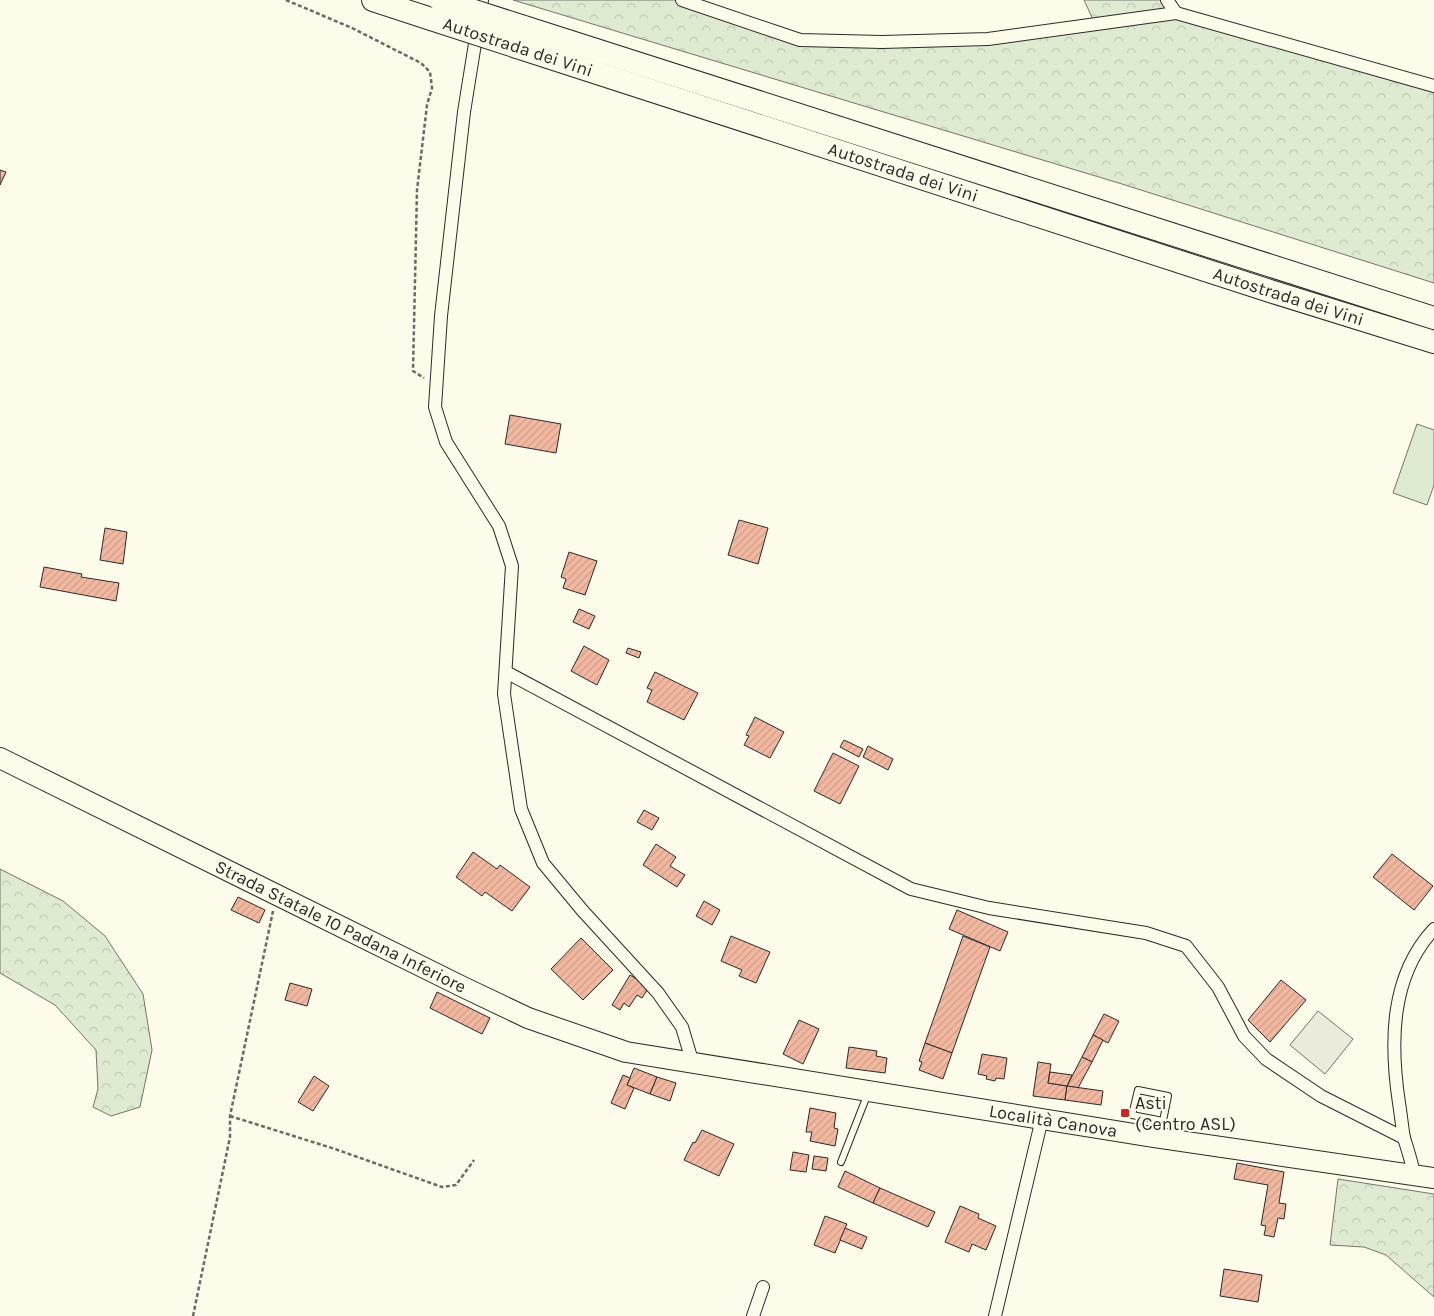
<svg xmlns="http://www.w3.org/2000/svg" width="1434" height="1316" font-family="Karla,sans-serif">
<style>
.forest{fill:url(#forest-crowns);stroke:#74746e}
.garden{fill:#deebd1;stroke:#74746e}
.parking{fill:#eceadb;stroke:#74746e}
.building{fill:url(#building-hatch);stroke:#2b2b2b}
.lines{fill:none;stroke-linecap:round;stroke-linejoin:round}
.service-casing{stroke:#2b2b2b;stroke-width:8}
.minor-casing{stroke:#2b2b2b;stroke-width:14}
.primary-casing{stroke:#2b2b2b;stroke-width:22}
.motorway-casing{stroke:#2b2b2b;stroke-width:24}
.path{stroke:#6a6964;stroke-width:2.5;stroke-dasharray:4 2.5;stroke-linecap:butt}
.service{stroke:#fdfbea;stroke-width:6}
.minor{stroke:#fdfbea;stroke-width:12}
.primary{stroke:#fdfbea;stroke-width:20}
.motorway{stroke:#fdfbea;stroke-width:22}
.motorway-bridge-casing{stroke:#2b2b2b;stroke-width:24;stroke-linecap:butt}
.motorway-bridge{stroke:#fdfbea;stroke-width:22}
.poi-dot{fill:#c62828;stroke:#fdfbea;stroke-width:2}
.labels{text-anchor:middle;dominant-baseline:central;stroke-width:4;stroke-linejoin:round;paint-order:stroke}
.street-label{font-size:18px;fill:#2b2b2b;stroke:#fdfbea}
.poi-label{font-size:18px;fill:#2b2b2b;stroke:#fdfbea;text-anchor:start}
</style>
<defs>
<pattern id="forest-crowns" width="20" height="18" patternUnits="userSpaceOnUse" patternTransform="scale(1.25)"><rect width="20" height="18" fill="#deebd1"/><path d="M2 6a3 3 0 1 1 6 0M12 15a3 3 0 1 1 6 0" fill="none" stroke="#bfcab4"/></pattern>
<pattern id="building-hatch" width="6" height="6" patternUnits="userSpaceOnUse" patternTransform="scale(1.25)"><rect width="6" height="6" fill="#f2b8a0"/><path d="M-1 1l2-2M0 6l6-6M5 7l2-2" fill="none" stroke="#d09e8a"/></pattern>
</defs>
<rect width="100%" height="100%" fill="#fdfbea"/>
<g class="forest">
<path d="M513 0H683L800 40 988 39 1095 24 1084 0H1167L1176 13 1434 86V283L1122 184Z"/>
<path d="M0 869 63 901 105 936 143 994 152 1050 140 1107 111 1116 93 1107 98 1089 96 1050 55 1005 0 973Z"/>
<path d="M1338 1179 1434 1194V1297L1386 1255 1364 1247 1330 1245Z"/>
</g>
<path class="garden" d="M1417 424 1434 430V485L1427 505 1393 493Z"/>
<path class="parking" d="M1318 1011 1353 1039 1325 1074 1290 1045Z"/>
<g class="building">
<path d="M0 170 6 172 0 185Z"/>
<path d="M510 415 561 424 556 453 505 444Z"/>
<path d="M739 520 768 528 758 564 728 555Z"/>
<path d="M105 528 127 532 123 564 100 560Z"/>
<path d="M569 552 597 561 585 595 563 588 566 579 561 577Z"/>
<path d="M44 567 82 574 81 577 119 583 116 601 40 587Z"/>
<path d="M579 609 595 616 589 629 573 622Z"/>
<path d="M584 646 609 660 597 685 571 671Z"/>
<path d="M628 648 641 652 639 658 626 653Z"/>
<path d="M655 672 698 693 684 720 647 702 652 690 647 688Z"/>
<path d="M755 717 784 732 770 758 744 745 749 736 746 735Z"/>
<path d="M844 740 863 749 859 757 840 747Z"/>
<path d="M868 746 893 759 888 770 863 757Z"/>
<path d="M833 753 859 766 840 804 814 791Z"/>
<path d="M644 810 659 818 652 830 637 822Z"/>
<path d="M656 844 676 857 670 866 685 875 677 887 643 865Z"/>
<path d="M473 852 497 869 500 865 530 887 512 911 485 892 482 896 456 877Z"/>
<path d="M1392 854 1433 886 1414 910 1373 877Z"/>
<path d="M238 897 265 910 259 923 231 910Z"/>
<path d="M704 901 720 910 712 925 696 916Z"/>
<path d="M957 910 1008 932 1000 951 949 929Z"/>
<path d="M731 936 770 952 756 983 739 976 742 970 721 961Z"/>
<path d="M963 936 990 947 952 1053 925 1043Z"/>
<path d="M581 938 613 970 583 1000 551 969Z"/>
<path d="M630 975 649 987 642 998 637 995 629 1007 624 1003 620 1010 612 1005Z"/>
<path d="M1281 980 1306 1000 1270 1042 1248 1020Z"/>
<path d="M290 983 312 989 307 1006 285 1000Z"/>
<path d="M437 992 490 1018 482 1034 430 1008Z"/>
<path d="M1104 1014 1119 1021 1108 1043 1093 1035Z"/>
<path d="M799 1020 819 1029 803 1064 783 1054Z"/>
<path d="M1093 1035 1103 1040 1092 1062 1082 1057Z"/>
<path d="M925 1043 952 1053 943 1079 919 1070 922 1062 919 1061Z"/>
<path d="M849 1047 877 1051 876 1056 887 1058 885 1073 846 1068Z"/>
<path d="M982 1054 1007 1058 1004 1079 996 1078 995 1081 986 1079 987 1076 978 1074Z"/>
<path d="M1082 1057 1092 1062 1078 1088 1067 1086Z"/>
<path d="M1038 1062 1051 1064 1048 1083 1067 1086 1065 1100 1033 1096Z"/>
<path d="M634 1068 657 1077 650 1094 627 1085Z"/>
<path d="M1050 1072 1072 1075 1067 1086 1048 1083Z"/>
<path d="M623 1075 630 1078 627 1085 634 1088 625 1109 611 1103Z"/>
<path d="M314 1076 329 1086 313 1111 298 1102Z"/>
<path d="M657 1077 676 1083 670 1101 650 1094Z"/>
<path d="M1067 1086 1103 1091 1101 1105 1065 1100Z"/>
<path d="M810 1108 836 1113 834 1128 838 1129 835 1146 810 1141 812 1132H806Z"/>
<path d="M702 1130 734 1144 719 1176 684 1160 693 1142 695 1143Z"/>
<path d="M793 1152 809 1155 806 1172 790 1170Z"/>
<path d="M814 1156 828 1158 826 1171 812 1169Z"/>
<path d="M1237 1163 1284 1172 1279 1203 1286 1204 1284 1219 1278 1218 1274 1237 1264 1235 1266 1226 1261 1225 1268 1185 1234 1179Z"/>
<path d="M845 1171 880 1188 873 1203 838 1187Z"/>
<path d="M880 1188 935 1212 928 1227 873 1203Z"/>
<path d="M960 1206 979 1214 978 1218 996 1226 986 1250 972 1244 969 1252 945 1242Z"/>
<path d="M825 1216 847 1224 835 1253 814 1245Z"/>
<path d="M845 1228 867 1237 862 1249 840 1240Z"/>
<path d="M1224 1269 1262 1275 1258 1302 1220 1296Z"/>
</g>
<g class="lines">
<defs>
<g id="service">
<path d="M1138 1090 1168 1096 1163 1121 1132 1115Z"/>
<path d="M841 1162 868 1093"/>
</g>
<g id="minor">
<path d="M482 0 464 112 441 316 435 407 446 442 499 526 512 566 504 694 521 809 543 863 582 910 658 993 682 1027 693 1064"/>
<path d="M682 0 800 40 882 42 988 39 1176 13 1434 86"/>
<path d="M1167 0 1176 13"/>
<path d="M506 672 911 889 989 908 1146 933 1186 946 1218 987 1244 1036 1266 1059 1321 1096 1404 1138"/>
<path d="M1414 1175C1412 1162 1408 1151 1404 1138 1402 1127 1401 1115 1399 1103 1390 1043 1390 976 1434 929"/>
<path d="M753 1316 763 1287"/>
<path d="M995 1316 1040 1127 1039 1117"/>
</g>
<g id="primary">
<path id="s1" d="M0 758 465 988 528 1018 626 1052 1153 1137 1434 1178"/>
</g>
<g id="motorway">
<path d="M373 0 431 19"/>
<path d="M521 26 1434 318"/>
<path id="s2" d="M517 47 1273 292 1434 342"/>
</g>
</defs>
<use href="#service" class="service-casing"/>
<use href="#minor" class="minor-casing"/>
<use href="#primary" class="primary-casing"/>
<use href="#motorway" class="motorway-casing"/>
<g class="path">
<path d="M286 0 352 28 421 63 430 72 432 88 427 105 417 190 413 371 424 378"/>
<path d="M230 1116 335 1149 442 1187 456 1185 474 1160"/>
<path d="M193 1316 230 1137V1116L273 911"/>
</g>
<use href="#service" class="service"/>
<use href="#minor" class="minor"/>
<use href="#primary" class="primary"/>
<use href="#motorway" class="motorway"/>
<defs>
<g id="motorway-bridge">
<path d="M440 0 521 26"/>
<path d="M431 19 517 47"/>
</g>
</defs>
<use href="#motorway-bridge" class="motorway-bridge-casing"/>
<use href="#motorway-bridge" class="motorway-bridge"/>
</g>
<rect class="poi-dot" x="1120" y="1108" width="10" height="10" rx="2.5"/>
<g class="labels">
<g class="street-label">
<text transform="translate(518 47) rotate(18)">Autostrada dei Vini</text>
<text stroke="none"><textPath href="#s2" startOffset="406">Autostrada dei Vini</textPath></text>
<text stroke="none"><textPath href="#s2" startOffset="811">Autostrada dei Vini</textPath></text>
<text stroke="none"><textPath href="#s1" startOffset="380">Strada Statale 10 Padana Inferiore</textPath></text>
<text stroke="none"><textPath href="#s1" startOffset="1125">Località Canova</textPath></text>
</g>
<g class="poi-label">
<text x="1135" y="1103">Asti<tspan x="1135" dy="21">(Centro ASL)</tspan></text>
</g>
</g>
</svg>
